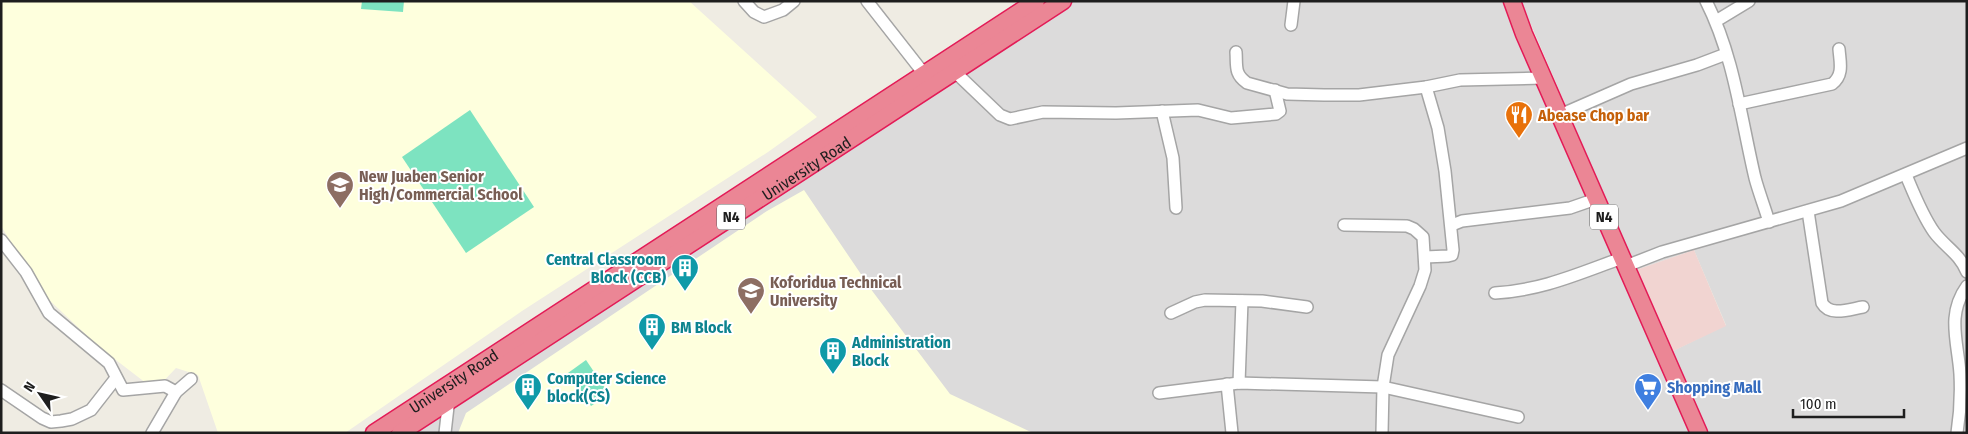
<svg xmlns="http://www.w3.org/2000/svg" width="1968" height="434" font-family="'Fira Sans Condensed',sans-serif">
<style>
.residential{fill:#dcdbdb}
.commercial{fill:#f1d4d1}
.education{fill:#feffdd}
.pitch{fill:#7de3c0}
.lines{fill:none;stroke-linecap:round;stroke-linejoin:round}
.minor-casing{stroke:#a5a5a5;stroke-width:14}
.highway-casing{stroke:#e31b57;stroke-width:19}
.minor{stroke:#fff;stroke-width:11}
.highway{stroke:#eb8695;stroke-width:16}
.labels{text-anchor:middle;dominant-baseline:central;stroke-width:4;stroke-linejoin:round;paint-order:stroke}
.shield{fill:#fff;stroke:#626262;stroke-width:1}
.shield-label{font-size:15px;font-weight:bold;fill:#1e1e1e}
.food-label{font-size:16px;font-weight:bold;fill:#c56008;stroke:#fff;text-anchor:start}
.street-label{font-size:16px;fill:#1e1e1e;stroke:#fff}
.education-label{font-size:16px;font-weight:bold;fill:#785e54;stroke:#fff;text-anchor:start}
.culture-label{font-size:16px;font-weight:bold;fill:#0d838f;stroke:#fff;text-anchor:start}
.shop-label{font-size:16px;font-weight:bold;fill:#366cbe;stroke:#fff;text-anchor:start}
</style>
<rect width="100%" height="100%" fill="#efece3"/>
<g class="residential">
<path d="M1074 1H1507L1693 433H407L493 378Z"/>
<path d="M1521 1H1967V433H1707L1671 352 1726 325 1694 250 1636 270Z"/>
</g>
<path class="commercial" d="M1694 250 1726 326 1671 352 1636 270Z"/>
<g class="education">
<path d="M1 1H689L817 117 768 152 522 311 345 433H218L198 375 176 368 155 390 99 347 45 296 1 226Z"/>
<path d="M804 190 873 292 950 394 1033 433H458L466 413 767 211Z"/>
</g>
<g class="pitch">
<path d="M362 1H404L403 12 361 9Z"/>
<path d="M470 110 534 207 466 253 402 157Z"/>
<path d="M586 360 609 394 591 406 568 373Z"/>
</g>
<g class="lines">
<defs>
<g id="minor">
<path d="M744 1 754 12 764 17 783 10 794 1"/>
<path d="M867 1 925 75"/>
<path d="M1706 1C1734 56 1741 119 1755 178 1759 193 1765 208 1769 222"/>
<path d="M1716 21 1749 1"/>
<path d="M1291 25 1294 1"/>
<path d="M1236 52C1237 66 1234 74 1247 83L1287 94 1324 95H1359L1426 87 1460 80 1543 78"/>
<path d="M954 71 1000 115 1010 119 1043 112 1116 113 1198 110 1231 118 1276 114 1280 111 1275 90"/>
<path d="M1739 104 1832 84C1844 75 1840 62 1839 49"/>
<path d="M1162 111 1173 158 1176 208"/>
<path d="M1560 115 1631 84 1697 65 1726 54"/>
<path d="M1906 175C1914 194 1922 215 1934 232 1945 247 1959 253 1967 272"/>
<path d="M1808 211 1822 303C1830 317 1850 309 1863 307"/>
<path d="M1344 225 1407 226 1414 229 1423 237 1425 270 1420 286 1388 355 1383 387 1382 433"/>
<path d="M1452 225 1462 221 1570 208 1596 199"/>
<path d="M1 240 26 272 49 313 109 363 123 390 165 386 176 392"/>
<path d="M1425 257 1448 256 1452 255 1453 250 1445 171 1438 128 1426 87"/>
<path d="M1626 266 1662 252 1841 201 1967 148"/>
<path d="M1495 293C1543 290 1577 274 1622 258"/>
<path d="M1171 313 1195 302 1205 300 1262 301 1307 307"/>
<path d="M1239 383 1242 301"/>
<path d="M1227 384 1232 433"/>
<path d="M1 390 42 418 51 422 61 421 72 419 91 410 116 378"/>
<path d="M1159 393 1239 383 1383 387 1518 417"/>
<path d="M152 433 176 392 191 379"/>
<path d="M445 433 449 398"/>
<path d="M1957 433C1960 414 1961 393 1960 374 1958 342 1946 315 1967 286"/>
</g>
<g id="highway">
<path d="M1512 1 1524 34 1699 433"/>
<path id="s1" d="M374 433 1036 1"/>
<path id="s2" d="M400 433 1063 1"/>
</g>
</defs>
<use href="#minor" class="minor-casing"/>
<use href="#highway" class="highway-casing"/>
<use href="#minor" class="minor"/>
<use href="#highway" class="highway"/>
</g>
<defs>
<symbol id="restaurant-pin" viewBox="-11 -11 22 30"><path d="M0 17L-7.5 6A9.5 9.5 0 1 1 7.5 6Z" fill="#e8710a" stroke="#fff"/><path d="M-5-6h1v4h1v-4h1v4h1v-4h1v5L-1.5 .5V6h-2V.5L-5-1ZM5-6V6H3V1.5H1.5Q1.5-4 5-6Z" fill="#fff"/></symbol>
<symbol id="school-pin" viewBox="-11 -11 22 30"><path d="M0 17L-7.5 6A9.5 9.5 0 1 1 7.5 6Z" fill="#8d6e63" stroke="#fff"/><path d="M0-5L7-2L0 1L-7-2ZM-4 1L0 2.5L4 1V4Q0 6-4 4Z" fill="#fff"/></symbol>
<symbol id="building-pin" viewBox="-11 -11 22 30"><path d="M0 17L-7.5 6A9.5 9.5 0 1 1 7.5 6Z" fill="#0f9aa8" stroke="#fff"/><path d="M-4-6H4V6H1V3H-1V6H-4ZM-2.5-4.3h1.7v1.8h-1.7ZM.8-4.3h1.7v1.8H.8ZM-2.5-1h1.7V.8h-1.7ZM.8-1h1.7V.8H.8Z" fill="#fff"/></symbol>
<symbol id="supermarket-pin" viewBox="-11 -11 22 30"><path d="M0 17L-7.5 6A9.5 9.5 0 1 1 7.5 6Z" fill="#3f7fe0" stroke="#fff"/><path d="M-6-5.5h2.5l.6 2H6L4.5 2H-2.5L-4.4-4H-6ZM-1.5 3.2a1.3 1.3 0 1 0 .1 0ZM3 3.2a1.3 1.3 0 1 0 .1 0Z" fill="#fff"/></symbol>
</defs>
<g fill-rule="evenodd">
<use href="#restaurant-pin" x="1503" y="99" width="32" height="43"/>
<use href="#school-pin" x="324" y="169" width="32" height="43"/>
<use href="#building-pin" x="669" y="252" width="32" height="43"/>
<use href="#school-pin" x="735" y="275" width="32" height="43"/>
<use href="#building-pin" x="636" y="311" width="32" height="43"/>
<use href="#building-pin" x="817" y="335" width="32" height="43"/>
<use href="#building-pin" x="512" y="371" width="32" height="43"/>
<use href="#supermarket-pin" x="1632" y="371" width="32" height="43"/>
</g>
<g class="labels">
<g class="shield">
<rect x="717" y="204.5" width="28" height="25" rx="4"/>
<rect x="1590" y="204.5" width="28" height="25" rx="4"/>
</g>
<g class="shield-label">
<text x="731" y="217">N4</text>
<text x="1604" y="217">N4</text>
</g>
<g class="food-label">
<text x="1538" y="115">Abease Chop bar</text>
</g>
<g class="street-label">
<text stroke="none"><textPath href="#s2" startOffset="485">University Road</textPath></text>
<text stroke="none"><textPath href="#s1" startOffset="95">University Road</textPath></text>
</g>
<g class="education-label">
<text x="359" y="176">New Juaben Senior<tspan x="359" dy="18">High/Commercial School</tspan></text>
<text x="770" y="282">Koforidua Technical<tspan x="770" dy="18">University</tspan></text>
</g>
<g class="culture-label">
<text x="666" y="259" text-anchor="end">Central Classroom<tspan x="666" dy="18">Block (CCB)</tspan></text>
<text x="671" y="327">BM Block</text>
<text x="852" y="342">Administration<tspan x="852" dy="18">Block</tspan></text>
<text x="547" y="378">Computer Science<tspan x="547" dy="18">block(CS)</tspan></text>
</g>
<g class="shop-label">
<text x="1667" y="387">Shopping Mall</text>
</g>
</g>
<rect width="1968" height="434" fill="none" stroke="#1e1e1e" stroke-width="5"/>
<g transform="translate(40 394) rotate(304)" stroke="#ffffff" stroke-width="4" paint-order="stroke">
<path d="M0-4L9 19L0 12L-9 19Z" fill="#1e1e1e"/>
<text y="-8" font-size="14" font-weight="bold" text-anchor="middle" fill="#1e1e1e">N</text>
</g>
<path d="M1793 409v8h111v-8" fill="none" stroke="#1e1e1e" stroke-width="2.5"/>
<text x="1800" y="409" font-size="15" fill="#1e1e1e" stroke="#ffffff" stroke-width="4" paint-order="stroke">100 m</text>
</svg>
